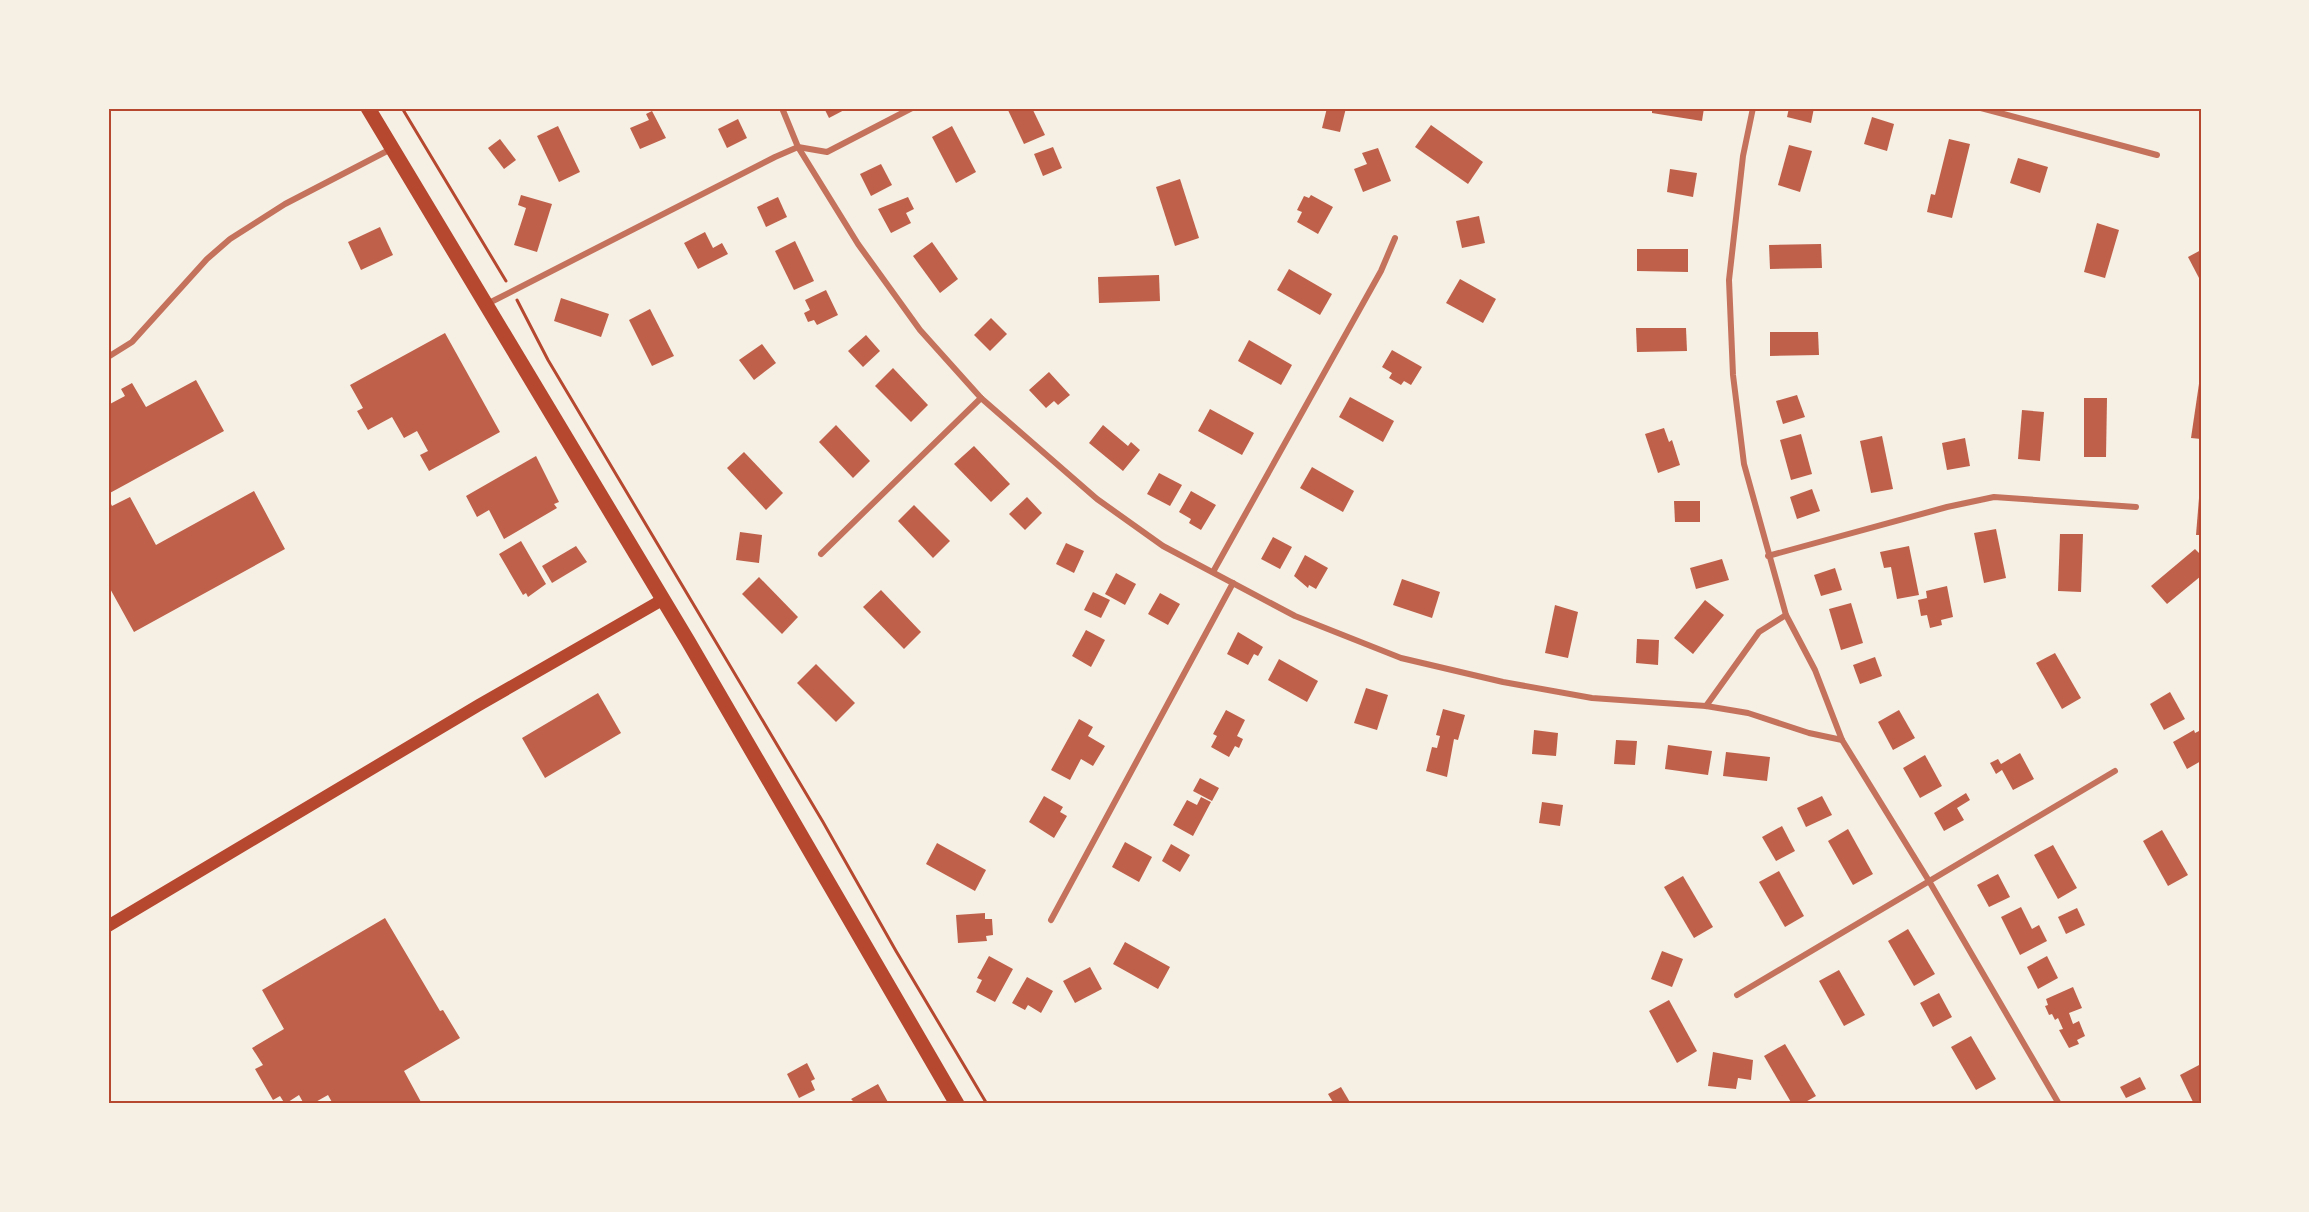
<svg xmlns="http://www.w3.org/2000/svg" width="2309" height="1212" font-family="Raleway,sans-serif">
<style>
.building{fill:#bf614a}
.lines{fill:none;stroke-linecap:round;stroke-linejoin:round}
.path{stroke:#b5482f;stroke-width:3}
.minor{stroke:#c5725c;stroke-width:6}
.secondary{stroke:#b5482f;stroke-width:12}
.primary{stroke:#b5482f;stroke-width:15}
.neatline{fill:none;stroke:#b5482f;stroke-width:2}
</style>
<rect width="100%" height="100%" fill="#f6efe4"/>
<g class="building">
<path d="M824 108H848L829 118Z"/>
<path d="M1007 108H1032L1045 135 1024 144Z"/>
<path d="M1327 108H1346L1340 132 1322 128Z"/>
<path d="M1652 108H1704L1702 121 1652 113Z"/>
<path d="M1789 108H1814L1811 123 1787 117Z"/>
<path d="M652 111 666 138 640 149 630 128 649 120 646 114Z"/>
<path d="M1872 117 1894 124 1887 151 1864 144Z"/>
<path d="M738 119 747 138 727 148 718 129Z"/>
<path d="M1431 125 1483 162 1468 184 1415 147Z"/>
<path d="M558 126 580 172 559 182 537 136Z"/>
<path d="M952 126 976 172 956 183 932 137Z"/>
<path d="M500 139 516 160 504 169 488 148Z"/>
<path d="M1949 139 1970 144 1952 218 1927 212 1931 194 1935 195Z"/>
<path d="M1789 145 1812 151 1800 192 1778 185Z"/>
<path d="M1053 147 1062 168 1043 176 1034 154Z"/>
<path d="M1378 148 1391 181 1363 192 1354 169 1367 164 1362 153Z"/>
<path d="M2018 158 2048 167 2040 193 2010 183Z"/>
<path d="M881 164 892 185 871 196 860 174Z"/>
<path d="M1670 169 1697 173 1693 197 1667 192Z"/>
<path d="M1180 179 1199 238 1175 246 1156 187Z"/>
<path d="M521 195 552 204 537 252 514 245 526 208 518 205Z"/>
<path d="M1311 195 1333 207 1318 234 1297 222 1302 212 1297 210 1304 196 1309 198Z"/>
<path d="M778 197 787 217 766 227 757 207Z"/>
<path d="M908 197 914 209 906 213 911 223 891 233 878 209Z"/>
<path d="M1479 216 1485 243 1462 248 1456 221Z"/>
<path d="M2097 223 2119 230 2105 278 2084 272Z"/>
<path d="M380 227 393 255 361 270 348 242Z"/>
<path d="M705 232 713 248 722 243 728 254 698 269 684 243Z"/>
<path d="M795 241 814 281 794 290 775 251Z"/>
<path d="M932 242 958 279 940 293 913 256Z"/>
<path d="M1821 244 1822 268 1770 269 1769 245Z"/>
<path d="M1637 249H1688V272L1637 271Z"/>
<path d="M2201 250V277L2199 278 2188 257Z"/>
<path d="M1289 269 1332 294 1320 315 1277 290Z"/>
<path d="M1159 275 1160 301 1099 303 1098 277Z"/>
<path d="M1460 279 1496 299 1483 323 1446 303Z"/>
<path d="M826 290 838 315 817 325 814 320 808 322 804 313 810 310 805 300Z"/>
<path d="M561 298 609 314 601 337 554 321Z"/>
<path d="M650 309 674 356 652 366 629 320Z"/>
<path d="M991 318 1007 334 990 351 974 335Z"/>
<path d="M1636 328H1686L1687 351 1637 352Z"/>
<path d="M1770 332H1818L1819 355 1770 356Z"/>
<path d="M445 333 500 432 429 471 420 455 428 451 417 431 404 438 392 417 368 430 357 411 363 408 350 385Z"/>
<path d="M866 335 880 351 863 367 848 351Z"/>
<path d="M1249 340 1292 365 1281 385 1238 361Z"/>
<path d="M762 344 776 363 754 380 739 360Z"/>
<path d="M1392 350 1422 367 1411 385 1404 381 1401 385 1389 378 1392 373 1382 367Z"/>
<path d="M893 368 928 405 911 422 875 386Z"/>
<path d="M1049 372 1070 395 1058 405 1054 401 1046 408 1029 390Z"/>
<path d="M2200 377H2201V439L2191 438Z"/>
<path d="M196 380 224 431 108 494V405L125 396 121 389 132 383 146 407Z"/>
<path d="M1797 395 1805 417 1783 424 1776 401Z"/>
<path d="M1350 397 1394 421 1383 442 1339 417Z"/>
<path d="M2084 398H2107L2106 457H2084Z"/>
<path d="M1210 409 1254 433 1242 455 1198 431Z"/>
<path d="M2022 410 2044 412 2040 461 2018 459Z"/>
<path d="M836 425 870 461 853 478 819 442Z"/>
<path d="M1103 425 1128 446 1131 442 1140 450 1123 471 1089 443Z"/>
<path d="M1664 428 1669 442 1672 440 1680 465 1658 473 1645 434Z"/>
<path d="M1801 434 1812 474 1791 480 1780 440Z"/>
<path d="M1882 436 1893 489 1871 493 1860 441Z"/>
<path d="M1965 438 1970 466 1947 470 1942 443Z"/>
<path d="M974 446 1010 484 991 502 954 464Z"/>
<path d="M744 452 783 493 766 510 727 468Z"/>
<path d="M536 456 559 502 554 504 557 508 504 539 489 510 477 517 466 496Z"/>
<path d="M1312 467 1354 491 1343 512 1300 488Z"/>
<path d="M1159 473 1182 485 1170 506 1147 494Z"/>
<path d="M1812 489 1820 511 1797 519 1790 497Z"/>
<path d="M254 491 285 549 134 632 108 585V498L112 506 130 497 156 545Z"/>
<path d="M1191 491 1216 505 1201 530 1189 523 1191 519 1179 512Z"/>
<path d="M1027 497 1042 513 1025 530 1009 514Z"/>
<path d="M2199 498H2201V535H2196Z"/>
<path d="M1674 501H1700V522H1675Z"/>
<path d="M914 505 950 541 933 558 898 521Z"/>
<path d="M1996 529 2006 578 1984 583 1974 533Z"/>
<path d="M740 532 762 535 759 563 736 560Z"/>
<path d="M2060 534H2083L2081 592 2058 591Z"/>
<path d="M1273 537 1292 547 1280 569 1261 559Z"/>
<path d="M521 541 546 584 528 597 526 593 523 595 499 554Z"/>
<path d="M1066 543 1084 551 1074 573 1056 564Z"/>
<path d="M576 546 587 562 552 583 542 566Z"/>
<path d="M1909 546 1919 595 1897 599 1891 567 1884 568 1880 552Z"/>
<path d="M2195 549 2201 555V576L2167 604 2151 586Z"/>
<path d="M1305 555 1328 568 1316 589 1309 585 1308 588 1294 576Z"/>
<path d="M1722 559 1729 580 1696 589 1690 568Z"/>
<path d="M1835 568 1842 590 1821 596 1814 575Z"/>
<path d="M1116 573 1136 584 1125 605 1105 594Z"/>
<path d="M759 577 798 617 782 634 742 594Z"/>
<path d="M1402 579 1440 592 1432 618 1393 605Z"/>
<path d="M1947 586 1953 617 1941 620 1942 625 1930 628 1927 615 1921 616 1918 600 1927 598 1926 591Z"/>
<path d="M881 590 921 632 904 649 863 607Z"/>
<path d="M1093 592 1110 600 1101 618 1084 610Z"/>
<path d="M1160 593 1180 604 1168 625 1148 614Z"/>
<path d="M1705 600 1724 615 1693 654 1674 638Z"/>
<path d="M1851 603 1863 643 1841 650 1829 609Z"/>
<path d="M1555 605 1578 612 1568 658 1545 653Z"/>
<path d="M1086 630 1105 640 1091 667 1072 656Z"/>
<path d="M1238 632 1263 647 1258 656 1254 654 1248 665 1227 654Z"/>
<path d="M1637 639 1659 640 1658 665 1636 663Z"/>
<path d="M2055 653 2081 698 2062 709 2036 663Z"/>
<path d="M1875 657 1882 676 1860 684 1853 665Z"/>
<path d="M1279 659 1318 681 1307 702 1268 680Z"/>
<path d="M816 664 855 703 836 722 797 683Z"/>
<path d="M1366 688 1388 695 1377 730 1354 723Z"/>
<path d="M2170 692 2185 719 2164 730 2150 704Z"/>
<path d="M598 693 621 733 545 778 522 738Z"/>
<path d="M1443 709 1465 715 1458 740 1454 739 1447 777 1426 771 1432 747 1437 748 1440 736 1436 735Z"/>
<path d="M1226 710 1245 720 1237 736 1243 739 1239 748 1235 746 1229 757 1211 747 1217 736 1213 734Z"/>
<path d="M1899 710 1915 738 1893 750 1878 722Z"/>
<path d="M1079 719 1093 727 1088 736 1105 746 1093 766 1081 759 1070 780 1051 770Z"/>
<path d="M1534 730 1558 733 1556 756 1532 754Z"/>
<path d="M2194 730 2195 733 2201 730V761L2187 769 2173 742Z"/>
<path d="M1616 740 1637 741 1635 765 1614 764Z"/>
<path d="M1668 745 1712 751 1708 775 1665 769Z"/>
<path d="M1726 752 1770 757 1767 781 1723 776Z"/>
<path d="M2020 753 2034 779 2013 790 2002 770 1996 774 1990 763 1998 759 2001 764Z"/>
<path d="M1925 755 1942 786 1920 798 1903 768Z"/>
<path d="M1200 778 1219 788 1212 801 1193 791Z"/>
<path d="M1966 793 1970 800 1957 808 1964 820 1944 831 1934 813Z"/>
<path d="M1044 796 1063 807 1060 812 1067 816 1054 838 1029 822Z"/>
<path d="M1822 796 1832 815 1806 827 1797 808Z"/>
<path d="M1201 797 1211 802 1193 836 1173 825 1187 800 1197 805Z"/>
<path d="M1542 802 1563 805 1560 826 1539 823Z"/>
<path d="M1782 826 1795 851 1776 861 1762 837Z"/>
<path d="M1848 829 1873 874 1853 885 1828 841Z"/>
<path d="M2162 830 2188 875 2168 886 2143 841Z"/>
<path d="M1125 842 1152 857 1139 882 1112 867Z"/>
<path d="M937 843 986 870 975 891 926 864Z"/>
<path d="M1171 844 1190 855 1180 872 1162 861Z"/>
<path d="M2053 845 2077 888 2058 899 2034 855Z"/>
<path d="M1779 871 1804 916 1785 927 1759 882Z"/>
<path d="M1998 874 2010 897 1989 907 1977 885Z"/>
<path d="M1683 876 1713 927 1694 938 1664 887Z"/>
<path d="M2021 907 2032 929 2039 925 2047 941 2020 955 2001 917Z"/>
<path d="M2077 908 2085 925 2066 934 2058 917Z"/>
<path d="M985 913V919H992L993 935 986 936 987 941 958 943 956 915Z"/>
<path d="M385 918 440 1011 443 1010 460 1038 404 1071 421 1102 333 1104 328 1095 312 1104H304L299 1095 285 1104 280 1096 273 1100 255 1069 263 1065 252 1048 284 1029 262 990Z"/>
<path d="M1908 929 1935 974 1914 986 1888 941Z"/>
<path d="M1125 942 1170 967 1158 989 1113 964Z"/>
<path d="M1662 951 1683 959 1672 987 1651 979Z"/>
<path d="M989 956 1013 969 995 1002 976 992 982 980 977 978Z"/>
<path d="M2047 956 2058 978 2038 989 2027 967Z"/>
<path d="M1090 967 1102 989 1075 1003 1063 981Z"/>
<path d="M1839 970 1865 1015 1844 1026 1819 981Z"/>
<path d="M1027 977 1053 991 1041 1013 1028 1005 1025 1010 1012 1003Z"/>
<path d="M2073 987 2082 1008 2069 1013 2073 1024 2079 1021 2085 1036 2077 1040 2079 1044 2069 1048 2059 1030 2063 1029 2058 1018 2055 1020 2052 1014 2049 1015 2045 1006 2048 1005 2046 999Z"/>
<path d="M1939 993 1952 1017 1933 1027 1920 1003Z"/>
<path d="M1669 1000 1697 1051 1677 1063 1649 1011Z"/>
<path d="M1971 1036 1996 1079 1976 1090 1951 1047Z"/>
<path d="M1785 1044 1816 1096 1802 1104H1792L1764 1056Z"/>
<path d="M1713 1052 1753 1060 1751 1080 1738 1078 1736 1089 1708 1086Z"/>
<path d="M807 1063 815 1079 811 1081 815 1090 799 1098 787 1074Z"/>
<path d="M2201 1064V1104H2194L2180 1075Z"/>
<path d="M2140 1077 2146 1089 2126 1098 2120 1087Z"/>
<path d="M878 1084 889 1104H851L854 1102 851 1099Z"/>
<path d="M1341 1087 1351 1104H1334L1328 1094Z"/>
</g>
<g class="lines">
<g class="path">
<path d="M402 108 506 281"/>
<path d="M517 300 548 360 823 822 896 951 987 1104"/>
</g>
<g class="minor">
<path d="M782 108 798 147 858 244 920 330 981 398 1097 499 1163 546 1295 616 1401 658 1503 682 1592 698 1706 706 1748 713 1809 733 1842 740"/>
<path d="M1753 108 1743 156 1729 280 1733 375 1744 464 1786 615 1815 670 1842 740 1929 881 2059 1104"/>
<path d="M1981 108 2157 155"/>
<path d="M487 304 775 157 798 147 827 152 912 108"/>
<path d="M108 357 132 342 207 259 230 239 285 204 391 149"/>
<path d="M821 554 981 398"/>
<path d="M1768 556 1947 507 1994 497 2136 507"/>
<path d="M1213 572 1381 271 1395 238"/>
<path d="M1706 706 1759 632 1786 615"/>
<path d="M1051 920 1233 583"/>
<path d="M1737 995 2115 771"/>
</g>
<path class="secondary" d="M108 926 479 705 662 600"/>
<path class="primary" d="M368 108 688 641 957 1104"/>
</g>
<rect width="2309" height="1212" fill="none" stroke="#f6efe4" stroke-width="219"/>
<rect x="110" y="110" width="2090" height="992" class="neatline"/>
</svg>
